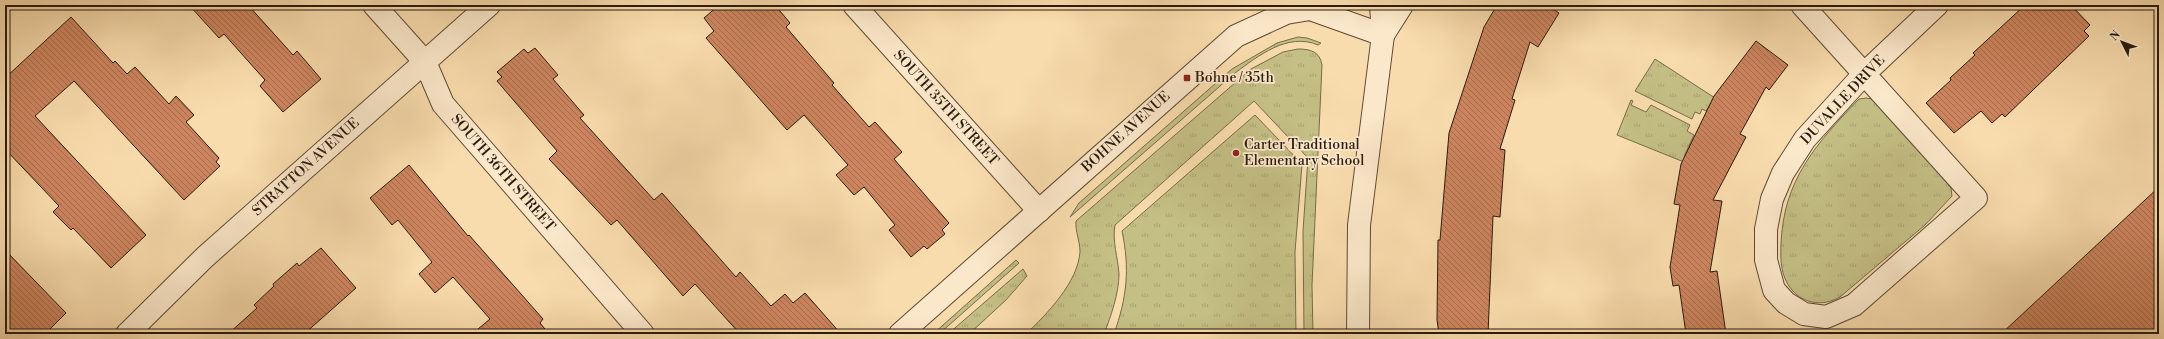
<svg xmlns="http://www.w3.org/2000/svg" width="2164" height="339" font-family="'Libre Bodoni',serif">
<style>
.grass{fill:url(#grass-tufts);stroke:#776c4a}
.building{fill:url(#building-back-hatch);stroke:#2a1a0f}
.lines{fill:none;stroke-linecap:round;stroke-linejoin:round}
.minor-casing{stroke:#5e4a36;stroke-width:24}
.minor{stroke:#fbe8ca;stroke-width:22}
.poi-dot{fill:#8f2418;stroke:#fbe8ca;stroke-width:1.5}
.labels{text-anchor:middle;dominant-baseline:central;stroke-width:3.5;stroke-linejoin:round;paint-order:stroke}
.poi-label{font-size:14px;fill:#2a1a0f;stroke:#fbe8ca;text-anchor:start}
.street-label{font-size:14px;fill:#2a1a0f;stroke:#fbe8ca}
</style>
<defs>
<pattern id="grass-tufts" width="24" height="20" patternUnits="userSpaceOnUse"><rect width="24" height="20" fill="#c4bf85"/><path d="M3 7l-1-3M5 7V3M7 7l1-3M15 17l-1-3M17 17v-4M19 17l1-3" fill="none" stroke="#a9a472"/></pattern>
<pattern id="building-back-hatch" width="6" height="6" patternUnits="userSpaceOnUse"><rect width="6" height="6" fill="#cd855f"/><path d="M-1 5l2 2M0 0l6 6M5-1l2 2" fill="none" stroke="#a76c4d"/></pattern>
</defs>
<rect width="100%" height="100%" fill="#f9dcad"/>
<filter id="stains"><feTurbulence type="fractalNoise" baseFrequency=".005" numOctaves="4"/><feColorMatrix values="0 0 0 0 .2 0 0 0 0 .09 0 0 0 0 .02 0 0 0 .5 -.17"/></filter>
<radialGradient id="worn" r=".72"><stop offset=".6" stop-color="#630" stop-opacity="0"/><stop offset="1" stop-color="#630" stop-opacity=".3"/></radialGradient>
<g class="grass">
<path d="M1298 37 1307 38 1321 43 1318 45C1288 32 1258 56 1235 73L1070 217 1079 203 1232 69 1277 43Z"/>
<path d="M1298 49C1311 49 1320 52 1322 65L1312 285 1313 334H1304L1303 231 1308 158 1254 101 1115 225C1112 241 1118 258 1119 274 1119 293 1111 316 1104 334H1026C1047 314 1078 282 1080 252 1080 241 1075 231 1076 221L1251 69 1283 52Z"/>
<path d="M1655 59 1715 98 1706 111 1702 109 1700 114 1695 112 1692 119 1635 91Z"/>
<path d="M1866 98 1873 99 1947 183 1951 188 1952 196 1925 225 1840 297C1826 305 1810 305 1797 295 1782 282 1780 265 1781 245 1783 180 1816 144 1859 99Z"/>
<path d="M1631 100 1633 101 1631 105 1646 112 1651 105 1690 125 1687 131 1694 135 1685 154 1684 162 1617 135Z"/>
<path d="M1255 115 1302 164 1295 252 1296 334H1114C1127 297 1130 269 1122 231Z"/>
<path d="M1016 260 1019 263 939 334H933Z"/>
<path d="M1023 269 1027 276 1006 300 969 334H948Z"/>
</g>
<g class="building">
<path d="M189 5H248L293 55 297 51 321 79 283 112 260 86 265 80 224 34 219 38Z"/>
<path d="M719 5H775L790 23 786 27 834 83 832 85 869 127 875 122 902 152 894 159 949 223 942 230 945 234 927 249 924 246 911 257 889 230 895 225 864 187 854 195 836 175 848 165 804 115 787 130 706 38 714 31 704 18Z"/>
<path d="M1497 5H1547L1559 13 1538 47 1530 42 1512 99 1515 100 1500 149 1505 150 1500 217 1493 216 1488 334H1439L1437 320 1438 240H1440L1449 133 1484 27Z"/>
<path d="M2025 5H2071L2090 25 2084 31 2089 36 2005 117 2002 114 1992 123 1981 111 1954 133 1926 103 1951 80 1950 78 1975 55 1973 53Z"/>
<path d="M71 17 113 63 115 61 127 74 135 67 169 104 176 96 194 115 186 122 219 158 216 162 220 166 184 200 74 81 35 116 146 235 111 268 73 228 71 230 53 212 59 206 5 149V78Z"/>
<path d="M1756 41 1788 65 1769 90 1766 87 1740 134 1746 137 1713 200 1722 201 1710 272 1717 271 1726 334H1686L1679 285 1673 286 1670 267 1680 205 1674 204 1681 164 1714 96Z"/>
<path d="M535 48 558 75 553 79 584 115 580 118 654 200 662 193 736 277 740 272 771 306 785 294 793 303 805 293 841 334H740L695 284 683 296 617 220 611 225 549 159 557 151 497 81 502 77 497 72 524 49 528 53Z"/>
<path d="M409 165 468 236 469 235 543 319 540 323 549 334H472L490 319 453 277 435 293 419 274 432 262 398 220 392 225 370 198Z"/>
<path d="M2159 187V334H2001Z"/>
<path d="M321 248 356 288 304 334H228L257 308 254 305 274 286 273 284 297 263 299 266Z"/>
<path d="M5 250 66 313 45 334H5Z"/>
</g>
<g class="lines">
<defs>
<g id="minor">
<path d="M374 5 425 62 443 104 643 334"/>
<path d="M854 5 1039 211"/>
<path d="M1802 5 1976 198 1854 305 1826 317 1804 314 1786 303 1774 290 1766 260V229L1772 199 1783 173 1805 139 1865 73 1937 5"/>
<path d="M1383 35 1402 5"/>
<path d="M127 334 205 257 489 5"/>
<path d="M900 334 1236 36 1286 13 1310 9 1383 35"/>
<path d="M1358 334 1359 225 1383 35 1381 5"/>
</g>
</defs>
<use href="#minor" class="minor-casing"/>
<use href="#minor" class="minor"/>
</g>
<g class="poi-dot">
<rect x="1183" y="74" width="8" height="8" rx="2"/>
<circle cx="1236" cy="153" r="4"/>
</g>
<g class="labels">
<g class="poi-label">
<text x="1195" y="78">Bohne / 35th</text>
<text x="1244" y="145">Carter Traditional<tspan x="1244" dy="16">Elementary School</tspan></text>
</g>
<g class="street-label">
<text transform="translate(1843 100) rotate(-47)">DUVALLE DRIVE</text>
<text transform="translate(946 108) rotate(48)">SOUTH 35TH STREET</text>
<text transform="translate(1126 132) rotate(-42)">BOHNE AVENUE</text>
<text transform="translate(306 167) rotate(-42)">STRATTON AVENUE</text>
<text transform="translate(503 173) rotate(49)">SOUTH 36TH STREET</text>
</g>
</g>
<rect width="2164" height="339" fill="none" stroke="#f9dcad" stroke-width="20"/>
<rect x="6" y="6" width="2152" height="327" fill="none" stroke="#2a1a0f" stroke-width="2"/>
<rect x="10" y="10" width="2144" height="319" fill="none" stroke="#2a1a0f"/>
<g transform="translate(2122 42) rotate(312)" stroke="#fbe8ca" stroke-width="3" paint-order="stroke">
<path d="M0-3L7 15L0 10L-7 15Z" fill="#2a1a0f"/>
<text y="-6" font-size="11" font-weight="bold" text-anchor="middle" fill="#2a1a0f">N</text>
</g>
<rect width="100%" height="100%" filter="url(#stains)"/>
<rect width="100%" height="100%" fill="url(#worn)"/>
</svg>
